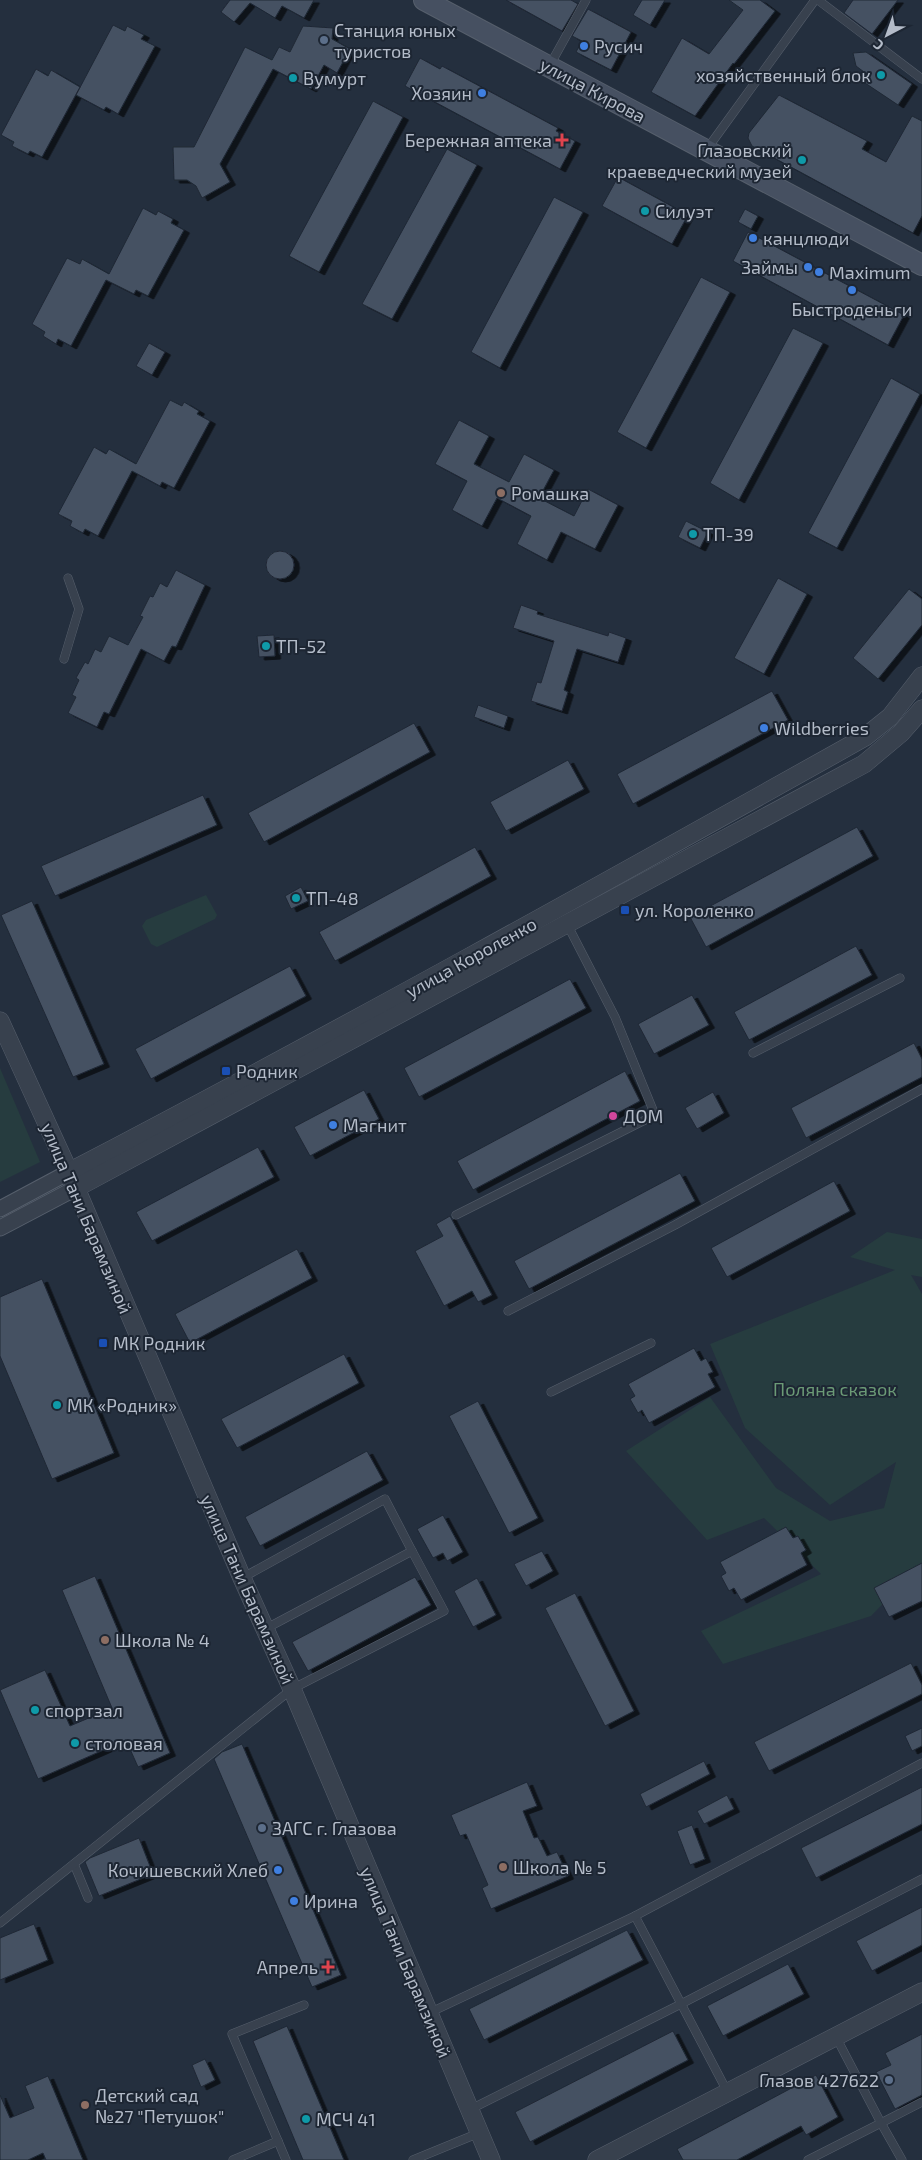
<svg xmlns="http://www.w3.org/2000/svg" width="922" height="2160" font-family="'Exo 2',sans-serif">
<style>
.green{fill:#263c3f}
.building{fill:#455162;stroke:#1f2835;filter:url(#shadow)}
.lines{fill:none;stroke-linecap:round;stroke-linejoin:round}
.service-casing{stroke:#565f6c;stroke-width:9}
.minor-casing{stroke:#565f6c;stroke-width:17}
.tertiary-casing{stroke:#565f6c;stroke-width:19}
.secondary-casing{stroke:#565f6c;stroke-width:22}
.service{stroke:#38414e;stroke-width:8}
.minor{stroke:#38414e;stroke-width:15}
.tertiary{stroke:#38414e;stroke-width:18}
.secondary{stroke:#465061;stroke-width:20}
.service-dot{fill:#5c6f8a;stroke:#1d2633;stroke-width:2}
.shop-dot{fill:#3f7fe0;stroke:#1d2633;stroke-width:2}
.culture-dot{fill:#0f9aa8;stroke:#1d2633;stroke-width:2}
.health-dot{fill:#e0444e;stroke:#1d2633;stroke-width:2}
.education-dot{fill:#8d6e63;stroke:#1d2633;stroke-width:2}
.transit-dot{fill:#1a4fb4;stroke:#1d2633;stroke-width:2}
.hotel-dot{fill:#d1479c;stroke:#1d2633;stroke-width:2}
.labels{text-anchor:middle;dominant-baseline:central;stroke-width:4;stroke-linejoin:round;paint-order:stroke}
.poi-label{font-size:18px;fill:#b4bcc9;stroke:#1d2633;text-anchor:start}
.street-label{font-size:18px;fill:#b4bcc9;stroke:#1d2633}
.park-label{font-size:18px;fill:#6b9a76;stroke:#1d2633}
</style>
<defs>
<filter id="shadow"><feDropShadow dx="5.5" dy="3" stdDeviation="0" flood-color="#0009"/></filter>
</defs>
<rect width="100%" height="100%" fill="#242f3e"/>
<g class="green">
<path d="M206 895 217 915 215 919 157 947 151 944 142 926 146 920Z"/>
<path d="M0 1068 40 1162 0 1182Z"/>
<path d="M887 1232 922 1239V1277L911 1275 922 1294V1564L871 1616 723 1664 701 1631 821 1574 764 1518 707 1540 626 1451 710 1397 776 1488 830 1521 884 1508 896 1462 830 1505 745 1428 710 1344 895 1270 850 1257Z"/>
</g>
<g class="building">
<path d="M230 0H314L304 18 282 6 275 18 250 3 234 22 221 12Z"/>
<path d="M506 0H571L578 4 562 31Z"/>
<path d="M642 0H665L650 25 633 15Z"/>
<path d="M729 0H760L775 11 734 64 733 63 695 116 651 92 682 38 709 54 743 10Z"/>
<path d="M853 0H898L872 34 844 13Z"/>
<path d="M588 9 631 32 611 70 576 52 582 41 572 36Z"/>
<path d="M113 25 125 31 127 26 144 35 141 39 155 46 118 114 106 107 104 110 76 95Z"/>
<path d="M303 26 333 28 332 39 350 49 337 73 324 65 311 89 273 69 220 164 230 182 202 198 196 186 187 180H174L173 147H194L245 47 272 60 279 47 290 52Z"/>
<path d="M866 52 912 84 898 105 859 79 864 72 856 66 853 53Z"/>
<path d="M420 58 440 69 442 66 558 128 556 131 575 141 560 169 405 86Z"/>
<path d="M36 69 48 76 51 70 80 87 42 157 30 151 28 154 12 146 14 142 1 135Z"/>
<path d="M779 95 867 141 862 149 886 162 912 116 922 121V216L913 233 752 146 748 138 749 133Z"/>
<path d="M373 101 403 117 319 272 289 256Z"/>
<path d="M447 149 477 165 392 319 362 304Z"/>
<path d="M618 177 688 215 672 244 602 206Z"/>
<path d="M554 197 583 212 500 368 471 352Z"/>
<path d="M143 208 156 215 158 211 173 219 171 223 184 230 148 296 136 290 134 294 106 280 71 346 58 339 56 344 43 336 45 332 32 324 67 258 80 264 82 259 109 274Z"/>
<path d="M745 209 758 216 751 229 738 222Z"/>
<path d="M748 232 904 315 888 345 733 261Z"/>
<path d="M701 277 730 292 646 448 617 432Z"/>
<path d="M793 328 823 343 739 500 710 483Z"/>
<path d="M149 343 165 352 152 375 136 366Z"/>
<path d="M891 378 920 394 837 548 808 533Z"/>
<path d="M170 400 182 406 184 402 199 411 197 414 210 421 174 488 162 482 160 486 132 471 98 536 85 529 83 533 70 526 72 521 58 514 94 447 106 454 109 449 136 464Z"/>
<path d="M459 420 489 436 474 464 509 482 524 454 554 470 539 498 574 516 588 489 618 505 595 549 561 532 547 560 517 544 531 516 497 498 482 526 452 510 467 481 435 464Z"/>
<path d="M686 521 708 532 700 548 678 537Z"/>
<circle cx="280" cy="565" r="14"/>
<path d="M176 570 205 585 176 647 172 646 164 661 141 649 109 714 104 712 97 727 68 713 76 697 72 695 79 680 76 678 85 662 88 664 95 649 101 652 109 636 128 645 143 617 140 616 150 596 153 597 160 583 167 587Z"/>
<path d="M778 578 807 594 764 674 734 658Z"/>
<path d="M909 589 922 599V625L878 679 853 658Z"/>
<path d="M521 605 538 611 537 614 608 636 609 632 626 638 618 662 577 649 564 690 568 692 562 711 531 701 537 682 541 683 554 641 513 628Z"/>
<path d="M274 635 275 656 259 657 257 636Z"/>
<path d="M772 691 788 720 633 804 617 774Z"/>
<path d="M478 705 508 716 504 728 474 717Z"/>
<path d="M414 723 430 752 264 842 248 813Z"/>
<path d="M568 760 584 789 506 831 490 802Z"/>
<path d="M203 795 217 825 55 896 41 866Z"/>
<path d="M857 827 873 856 706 947 690 917Z"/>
<path d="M475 847 491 876 335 961 319 932Z"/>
<path d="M301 887 308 901 291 909 285 896Z"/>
<path d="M32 901 104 1064 73 1077 1 915Z"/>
<path d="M856 946 872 975 749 1040 734 1012Z"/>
<path d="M290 966 306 996 151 1079 135 1049Z"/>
<path d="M570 979 586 1008 419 1097 404 1068Z"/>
<path d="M692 995 709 1025 654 1054 638 1024Z"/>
<path d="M914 1043 922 1059V1077L806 1138 791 1108Z"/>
<path d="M625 1071 640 1101 473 1190 457 1161Z"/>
<path d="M364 1090 379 1119 310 1156 294 1127Z"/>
<path d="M713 1092 724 1113 697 1129 685 1108Z"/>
<path d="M258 1147 274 1177 152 1241 136 1212Z"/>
<path d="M680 1173 695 1201 529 1289 514 1261Z"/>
<path d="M834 1181 850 1211 727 1277 711 1248Z"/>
<path d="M450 1216 492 1295 478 1302 472 1291 444 1306 415 1251 443 1236 436 1224Z"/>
<path d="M297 1249 312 1278 190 1343 175 1314Z"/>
<path d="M42 1279 114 1453 52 1479 0 1356V1297Z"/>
<path d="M694 1348 701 1361 706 1358 713 1372 708 1374 715 1387 649 1423 642 1410 638 1413 630 1399 635 1396 628 1384Z"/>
<path d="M344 1354 359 1383 237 1448 221 1419Z"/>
<path d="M478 1401 538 1518 509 1533 449 1416Z"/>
<path d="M367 1451 383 1480 260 1546 245 1517Z"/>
<path d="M443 1515 463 1552 447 1561 443 1553 433 1558 417 1529Z"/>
<path d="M786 1527 793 1538 798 1536 806 1550 801 1553 807 1565 741 1600 734 1588 729 1591 721 1576 726 1573 720 1562Z"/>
<path d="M542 1551 553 1571 526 1586 514 1564Z"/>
<path d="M922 1563V1601L889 1617 874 1588Z"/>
<path d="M95 1576 170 1753 138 1767 126 1740 38 1779 0 1690 45 1670 70 1726 112 1708 62 1590Z"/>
<path d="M415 1577 431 1605 308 1671 292 1642Z"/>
<path d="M477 1578 496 1615 473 1627 454 1591Z"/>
<path d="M575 1593 634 1711 605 1726 545 1608Z"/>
<path d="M911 1663 922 1685V1694L769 1771 754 1742Z"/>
<path d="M922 1728V1746L912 1751 905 1736Z"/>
<path d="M242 1744 341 1975 312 1987 214 1759 222 1752Z"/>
<path d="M704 1761 710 1774 646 1807 640 1794Z"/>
<path d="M527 1782 537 1806 523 1811 534 1838 538 1837 547 1856 557 1852 568 1876 491 1909 482 1888 488 1885 466 1834 460 1836 451 1815Z"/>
<path d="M922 1787V1824L816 1878 801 1848Z"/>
<path d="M727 1795 734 1809 704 1824 697 1811Z"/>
<path d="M692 1825 705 1859 690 1865 677 1831Z"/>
<path d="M139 1838 153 1874 99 1896 85 1862 90 1858Z"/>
<path d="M922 1907V1945L872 1971 856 1941Z"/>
<path d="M34 1924 48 1960 0 1980V1938Z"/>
<path d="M627 1930 643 1960 484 2040 469 2009Z"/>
<path d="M788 1964 804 1994 723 2036 707 2006Z"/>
<path d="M287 2026 309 2078 344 2160H303L253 2041Z"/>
<path d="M673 2031 688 2060 530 2142 515 2112Z"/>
<path d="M922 2034V2095L895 2109 876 2072 891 2065 885 2053Z"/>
<path d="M205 2059 215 2080 201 2087 192 2065Z"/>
<path d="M816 2075 838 2117 806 2135 801 2126 737 2160H683L677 2149Z"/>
<path d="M48 2076 83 2160H46L43 2153 28 2160H0V2095L10 2118 34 2108 25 2086Z"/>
</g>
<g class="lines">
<defs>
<g id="service">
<path d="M818 0 922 79"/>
<path d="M550 65 586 0"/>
<path d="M707 149 815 0"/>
<path d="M64 659 79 609 68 578"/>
<path d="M753 1053 900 978"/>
<path d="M456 1215 655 1115 615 1017 567 924"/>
<path d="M508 1311 675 1225 922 1089"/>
<path d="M551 1392 651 1343"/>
<path d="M242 1578 385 1499 412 1551"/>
<path d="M74 1864 88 1898"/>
<path d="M635 1916 728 2093"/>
<path d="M0 1923 292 1689 444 1611 412 1551 265 1629"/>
<path d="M429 2013 635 1916 922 1763"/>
<path d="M836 2037 881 2123 922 2102"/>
<path d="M469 2110 681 2004 922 1879"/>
<path d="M278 2141 232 2034 304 2005"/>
<path d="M233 2160 278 2141 286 2160"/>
<path d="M413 2160 479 2133"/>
<path d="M808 2160 881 2123 902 2160"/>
</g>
<g id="minor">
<path d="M0 1209 69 1172"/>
<path d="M0 1228 76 1188"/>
</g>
<g id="tertiary">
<path d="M0 1021 69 1172 242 1578 292 1689 491 2160"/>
<path d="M69 1172C337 1032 601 885 865 737L890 717 922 676"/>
<path d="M76 1188 864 764 901 733 922 709"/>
<path d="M597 2160 922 1992"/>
</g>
<path id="secondary" d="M424 0 922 265"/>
</defs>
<use href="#service" class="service-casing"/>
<use href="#minor" class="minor-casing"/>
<use href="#tertiary" class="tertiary-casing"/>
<use href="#secondary" class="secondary-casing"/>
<use href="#service" class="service"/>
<use href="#minor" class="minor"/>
<use href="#tertiary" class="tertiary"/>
<use href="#secondary" class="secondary"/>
</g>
<g class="service-dot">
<circle cx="324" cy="40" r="5"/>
<circle cx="262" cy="1828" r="5"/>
<circle cx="889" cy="2080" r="5"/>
</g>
<g class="shop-dot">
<circle cx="584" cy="46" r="5"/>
<circle cx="482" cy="93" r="5"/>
<circle cx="753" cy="238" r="5"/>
<circle cx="808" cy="267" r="5"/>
<circle cx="819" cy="272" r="5"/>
<circle cx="852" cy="290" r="5"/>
<circle cx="764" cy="728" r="5"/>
<circle cx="333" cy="1125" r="5"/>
<circle cx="278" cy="1870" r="5"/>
<circle cx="294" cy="1901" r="5"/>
</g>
<g class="culture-dot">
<circle cx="881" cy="75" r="5"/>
<circle cx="293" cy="78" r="5"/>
<circle cx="802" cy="160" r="5"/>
<circle cx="645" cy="211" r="5"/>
<circle cx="693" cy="534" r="5"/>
<circle cx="266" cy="646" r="5"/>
<circle cx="296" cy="898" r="5"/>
<circle cx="57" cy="1405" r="5"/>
<circle cx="35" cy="1710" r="5"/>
<circle cx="75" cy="1743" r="5"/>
<circle cx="306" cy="2119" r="5"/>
</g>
<g class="health-dot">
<path d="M559.5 132.5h5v5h5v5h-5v5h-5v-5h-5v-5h5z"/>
<path d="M325.5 1959.5h5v5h5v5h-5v5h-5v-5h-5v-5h5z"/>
</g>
<g class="education-dot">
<circle cx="501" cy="493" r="5"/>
<circle cx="105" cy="1640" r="5"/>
<circle cx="503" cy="1867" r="5"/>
<circle cx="85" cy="2105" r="5"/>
</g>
<g class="transit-dot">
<rect x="620" y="905" width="10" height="10" rx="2.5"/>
<rect x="221" y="1066" width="10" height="10" rx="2.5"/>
<rect x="98" y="1338" width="10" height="10" rx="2.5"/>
</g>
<circle class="hotel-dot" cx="613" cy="1116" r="5"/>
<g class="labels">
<g class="poi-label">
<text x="334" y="30">Станция юных<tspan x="334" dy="21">туристов</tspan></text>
<text x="594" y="46">Русич</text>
<text x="871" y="75" text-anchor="end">хозяйственный блок</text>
<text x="303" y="78">Вумурт</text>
<text x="472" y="93" text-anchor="end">Хозяин</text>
<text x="552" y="140" text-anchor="end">Бережная аптека</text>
<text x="792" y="150" text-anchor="end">Глазовский<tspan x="792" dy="21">краеведческий музей</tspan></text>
<text x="655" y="211">Силуэт</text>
<text x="763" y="238">канцлюди</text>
<text x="798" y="267" text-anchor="end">Займы</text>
<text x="829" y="272">Maximum</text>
<text x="852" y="309" text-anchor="middle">Быстроденьги</text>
<text x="511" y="493">Ромашка</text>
<text x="703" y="534">ТП-39</text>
<text x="276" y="646">ТП-52</text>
<text x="774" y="728">Wildberries</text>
<text x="306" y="898">ТП-48</text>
<text x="635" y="910">ул. Короленко</text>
<text x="236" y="1071">Родник</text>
<text x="623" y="1116">ДОМ</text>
<text x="343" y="1125">Магнит</text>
<text x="113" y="1343">МК Родник</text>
<text x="67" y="1405">МК «Родник»</text>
<text x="115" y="1640">Школа № 4</text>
<text x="45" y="1710">спортзал</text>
<text x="85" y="1743">столовая</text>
<text x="272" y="1828">ЗАГС г. Глазова</text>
<text x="513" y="1867">Школа № 5</text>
<text x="268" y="1870" text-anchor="end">Кочишевский Хлеб</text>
<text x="304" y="1901">Ирина</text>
<text x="318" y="1967" text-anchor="end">Апрель</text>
<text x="879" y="2080" text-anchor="end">Глазов 427622</text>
<text x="95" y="2095">Детский сад<tspan x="95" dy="21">№27 "Петушок"</tspan></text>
<text x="316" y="2119">МСЧ 41</text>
</g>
<g class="street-label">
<text transform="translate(593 90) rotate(28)">улица Кирова</text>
<text transform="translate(471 957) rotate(-29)">улица Короленко</text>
<text transform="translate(87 1218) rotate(67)">улица Тани Барамзиной</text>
<text transform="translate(248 1589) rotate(66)">улица Тани Барамзиной</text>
<text transform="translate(406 1962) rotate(67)">улица Тани Барамзиной</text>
</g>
<g class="park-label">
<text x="835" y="1389">Поляна сказок</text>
</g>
</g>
<g transform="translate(887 35) rotate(221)" stroke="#1d2633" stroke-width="4" paint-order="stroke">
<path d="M0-4L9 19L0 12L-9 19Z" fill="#b4bcc9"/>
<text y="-8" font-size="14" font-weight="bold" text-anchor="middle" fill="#b4bcc9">С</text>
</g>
</svg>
